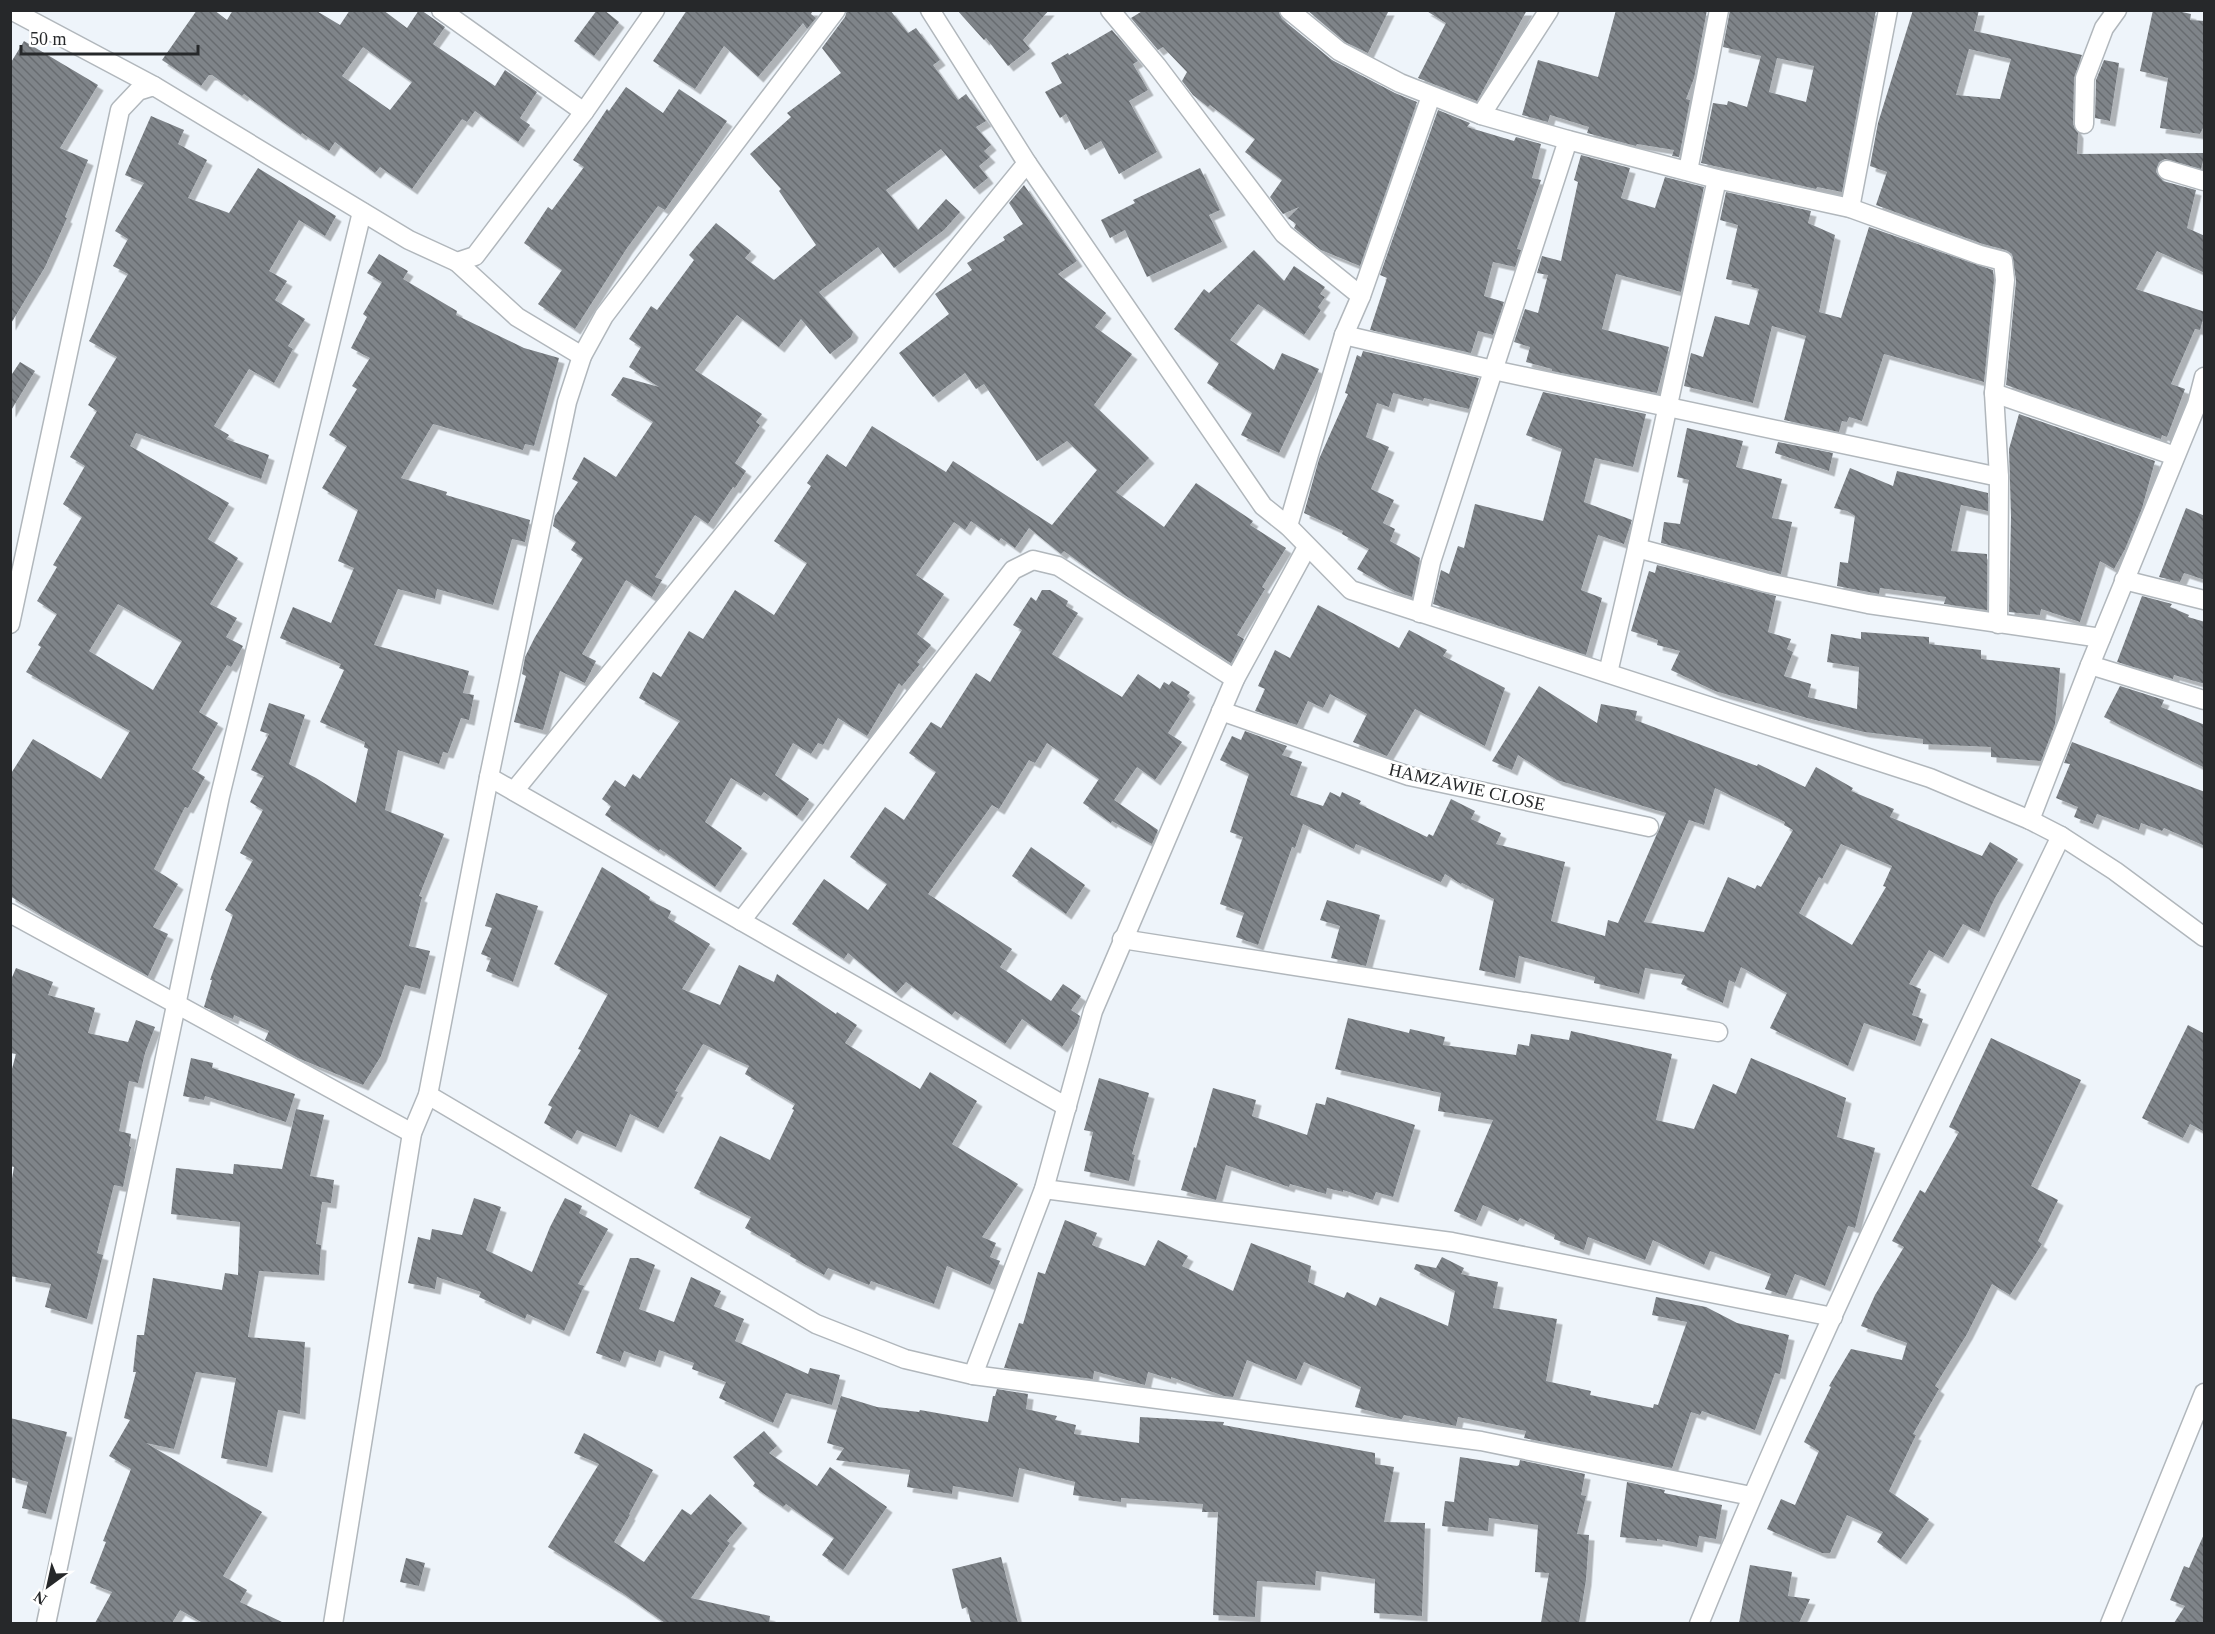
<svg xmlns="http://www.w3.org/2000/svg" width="2215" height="1634" font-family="'Times New Roman',serif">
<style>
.building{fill:url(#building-back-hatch);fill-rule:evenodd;filter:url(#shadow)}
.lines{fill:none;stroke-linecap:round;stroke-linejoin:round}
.minor-casing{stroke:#b1b7bc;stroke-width:21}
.minor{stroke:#fff;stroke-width:18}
.labels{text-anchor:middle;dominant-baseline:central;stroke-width:5;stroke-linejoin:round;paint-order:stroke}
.street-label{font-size:18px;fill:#26282a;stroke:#fff}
</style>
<defs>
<pattern id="building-back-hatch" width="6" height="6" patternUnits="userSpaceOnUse" patternTransform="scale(1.5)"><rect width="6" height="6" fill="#7f8489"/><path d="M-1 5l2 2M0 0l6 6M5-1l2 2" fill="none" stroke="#686c70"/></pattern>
<filter id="shadow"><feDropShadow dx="5.5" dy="5.5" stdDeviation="0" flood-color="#0004"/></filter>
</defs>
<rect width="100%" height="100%" fill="#eef4fa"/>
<g class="building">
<path d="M197 10H214L227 20 233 10H315L340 25 350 10H383L407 28 419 10H421L445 27 433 44 495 86 505 70 537 92 520 118 530 125 518 142 475 111 467 122 462 119 412 189 380 167 375 173 335 142 329 151 302 133 301 135 244 94 242 96 212 75H209L201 86 162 60ZM363 47 412 82 390 110 342 76Z"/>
<path d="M597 10H604L619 22 594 56 574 41Z"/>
<path d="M687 10H813L811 14 816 18 807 29 803 23 758 77 724 46 695 89 653 61Z"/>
<path d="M847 10H890L908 33 916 28 940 60 933 65 958 100 966 94 986 121 976 127 991 145 984 151 990 157 979 166 988 178 974 189 941 149 886 190 918 230 946 199 960 212 944 230 894 268 878 247 819 292 853 332 851 337 830 354 801 319 779 347 737 315 695 370 762 414 756 422 760 425 735 463 746 471 735 488 733 487 708 524 695 515 655 577 662 580 652 597 626 580 582 654 596 661 585 683 560 671 543 730 514 722 526 676 522 674 525 657 535 637 583 558 571 550 576 542 553 526 555 516 578 482 572 479 584 457 616 477 653 422 611 395 623 377 659 387 629 367 641 347 629 339 651 306 657 310 694 260 689 255 716 223 751 251 745 258 774 280 816 245 779 191 781 189 750 154 791 117 787 113 841 73 822 48 845 17Z"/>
<path d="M957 10H1049L1023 40 1030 49 1008 66 986 38 984 40Z"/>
<path d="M1144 10H1278L1282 19 1332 60 1395 93 1417 102 1360 266 1321 250 1294 228 1296 224 1288 218 1299 207 1283 214 1270 197 1282 180 1245 152 1255 139 1210 105 1208 107 1193 95 1182 81 1187 72 1163 47 1158 50 1131 18Z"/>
<path d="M1307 10H1389L1368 53 1345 42Z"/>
<path d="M1425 10H1527L1477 101 1418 78 1446 23Z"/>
<path d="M1616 10H1707L1694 78 1686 99 1690 100 1679 157 1672 156 1674 150 1637 144 1636 146 1587 133 1589 127 1550 115 1548 122 1522 115 1538 60 1598 77Z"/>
<path d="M1730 10H1876L1842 192 1817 187 1816 189 1701 163 1713 103 1727 105 1728 101 1747 107 1761 56 1723 47ZM1777 58 1814 66 1806 102 1769 92Z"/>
<path d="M1913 10H1979L1974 31 2082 55 2074 78 2073 124 2078 133 2077 154 2205 153 2201 169 2165 159 2159 162 2156 172 2163 181 2196 190 2187 228 2205 236V273L2157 251 2136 289 2205 312 2200 330 2195 329 2171 384 2185 389 2167 437 2162 435 2161 439 2006 385 2016 281 2012 254 2006 250 1983 244 1876 205 1887 172 1870 166 1878 123ZM1969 49 2011 59 2000 99 1956 95Z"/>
<path d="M2153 10H2173L2191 14 2190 20 2205 21 2204 126 2200 134 2160 128 2168 78 2140 71Z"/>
<path d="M1112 30 1138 61 1133 64 1148 90 1129 101 1157 152 1119 174 1101 141 1085 150 1066 114 1060 118 1045 92 1062 83 1051 63 1068 53 1069 55Z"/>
<path d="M24 41 98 85 60 148 88 160 65 217 67 218 45 267 10 325V64Z"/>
<path d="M2104 60 2119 63 2110 121 2095 118 2096 80Z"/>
<path d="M626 87 663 113 679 89 727 121 665 210 658 206 627 248 575 329 538 304 562 270 524 243 548 207 552 210 584 167 573 160 607 109 609 111Z"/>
<path d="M1438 110 1470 123 1467 127 1514 141 1516 137 1541 144 1532 178 1541 180 1517 249 1521 250 1515 267 1493 262 1484 296 1504 302 1493 335 1478 331 1471 353 1370 330 1387 278 1380 275Z"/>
<path d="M151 116 184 130 178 144 207 160 188 198 229 213 258 168 336 216 325 236 299 220 269 271 287 281 275 300 305 319 288 346 293 349 274 383 249 369 214 426 229 435 226 439 269 455 261 479 136 433 130 446 229 503 208 539 238 558 210 604 237 618 226 637 243 646 231 667 227 665 199 712 218 723 192 769 205 777 188 808 185 807 154 869 178 884 153 927 168 934 148 976 62 928 10 896V775L33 739 101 779 130 731 26 672 41 647 38 645 57 614 37 601 57 567 53 565 82 517 63 504 85 466 70 457 97 411 88 405 117 357 89 341 128 274 113 266 128 239 115 231 144 183 125 175ZM118 604 182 641 153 690 89 651Z"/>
<path d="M1581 155 1630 168 1621 198 1655 208 1665 177 1704 187 1681 292 1616 274 1602 329 1669 347 1657 393 1552 371V369L1526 362 1530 347 1514 342 1525 309 1538 313 1548 275 1537 273 1542 256 1561 261 1578 182 1574 180Z"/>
<path d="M1200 168 1220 210 1209 215 1222 242 1147 277 1125 230 1110 238 1101 220 1135 203 1133 200Z"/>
<path d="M1024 185 1077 261 1058 274 1106 313 1095 327 1132 354 1094 405 1149 458 1116 492 1164 527 1196 483 1253 521 1250 525 1286 548 1262 587 1265 589 1237 635 1244 639 1231 663 1123 594 1064 551 1061 554 1029 528 1015 548 1001 538 999 541 971 521 965 530 954 522 916 575 944 594 917 634 931 645 917 662 920 664 902 686 899 683 867 736 838 718 823 745 818 743 811 754 793 743 775 775 809 799 797 816 764 792 761 796 731 778 705 822 742 848 715 887 660 849 659 851 605 815 611 806 602 799 615 780 625 787 633 774 640 779 680 721 639 698 653 672 661 677 689 631 703 639 735 590 774 615 807 563 774 541 811 486 807 483 827 454 846 467 872 426 946 472 953 461 1052 525 1097 470 1067 441 1037 461 984 384 976 389 965 373 933 397 899 353 949 314 935 294 972 270 967 263 1005 240 1003 237 1023 224 1009 203Z"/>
<path d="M1726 192 1811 211 1808 223 1835 235 1819 312 1841 318 1869 227 1993 270 1994 280 1984 382 1884 354 1862 421 1849 417 1847 422 1842 421 1839 432 1784 420 1806 336 1772 326 1753 403 1684 386 1691 353 1703 357 1715 316 1749 325 1759 289 1751 287 1752 285 1726 279 1738 225 1720 220Z"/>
<path d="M1254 250 1284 281 1294 266 1325 287 1320 294 1325 297 1318 307 1321 310 1304 335 1258 304 1230 340 1274 370 1282 353 1319 369 1279 453 1241 435 1252 413 1207 383 1219 363 1174 329 1204 289 1209 293Z"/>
<path d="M379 254 408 271 403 279 457 311 456 315 524 348 559 358 534 446 525 444 523 450 433 424 401 478 447 492 446 495 530 520 525 542 512 539 493 605 437 589 435 599 398 589 374 645 469 671 463 693 474 695 469 720 461 718 448 753 443 752 439 764 398 750 385 810 444 834 419 896 422 897 409 946 430 951 420 989 405 985 381 1056 363 1085 298 1058 265 1040 269 1031 234 1015 233 1019 204 1007 212 980H210L233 915 225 910 253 860 240 853 263 810 250 802 264 776 251 770 269 734 260 731 269 703 305 715 289 764 316 778 356 803 368 749 364 747 365 742 320 722 344 670 339 668 341 664 280 638 293 607 331 623 354 568 338 561 358 510 322 488 347 446 329 435 357 389 352 386 370 358 351 348 367 317 363 314 382 282 367 273Z"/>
<path d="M1363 351 1479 378 1469 409 1424 398 1423 401 1393 393 1389 407 1377 403 1366 437 1389 447 1371 489 1394 500 1383 523 1395 529 1390 541 1420 558 1412 597 1395 591 1357 569 1369 549 1342 534 1343 531 1304 513 1319 459 1348 394 1345 393 1357 355 1361 357Z"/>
<path d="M20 362 35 371 10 412V377Z"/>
<path d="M1543 392 1646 414 1633 467 1595 458 1584 502 1632 520 1624 544 1598 535 1581 590 1602 598 1586 655 1433 604 1441 570 1449 574 1458 546 1464 548 1475 504 1543 521 1562 449 1526 435Z"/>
<path d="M2019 414 2155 461 2142 508 2125 549 2114 569 2100 561 2080 622 2041 609 2040 615 2009 612 2011 517 2009 449Z"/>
<path d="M1687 428 1743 441 1736 467 1782 479 1772 518 1792 522 1781 574 1661 543 1664 522 1680 524 1689 480 1677 477Z"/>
<path d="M1778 442 1833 453 1829 471 1775 453Z"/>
<path d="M1850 468 1893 486 1897 471 1988 493V511L1961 505 1951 551 1987 554V610L1944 604 1946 597 1880 588 1879 594 1837 586 1840 562 1848 563 1855 516 1847 511 1834 508Z"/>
<path d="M2186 508 2205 516V580L2184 573 2180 582 2159 577Z"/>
<path d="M1657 565 1776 596 1768 632 1791 639 1787 649 1793 652 1784 676 1811 684 1808 697 1857 709 1859 667 1827 662 1831 634 1861 639V632L1929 637V644L1981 650V659L2060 668 2055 724 2041 761 1991 757V747L1923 744V739L1864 732 1807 718 1715 691 1671 670 1680 651 1657 645 1658 640 1631 631 1649 571 1655 573Z"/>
<path d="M1042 590H1050L1068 601 1066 606 1078 613 1052 654 1122 697 1138 674 1160 689 1164 682 1169 685 1172 681 1190 692 1187 696 1190 699 1168 733 1182 742 1155 780 1137 767 1114 800 1158 830 1152 844 1112 821 1111 823 1083 803 1099 779 1047 743 1035 763 1029 760 999 809 992 805 928 894 1012 949 1000 967 1051 1001 1063 984 1081 996 1071 1010 1080 1016 1077 1025 1062 1047 1022 1019 1005 1044 955 1011 952 1015 906 982 896 993 848 953 844 959 792 924 824 879 868 910 887 884 850 857 885 807 904 820 936 772 909 753 931 722 941 728 976 673 990 682 1022 630 1013 625 1031 597 1036 601Z"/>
<path d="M2142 596 2172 604 2170 607 2189 615 2188 617 2205 622V684L2174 675 2173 679 2117 662Z"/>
<path d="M1318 605 1399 648 1409 630 1447 650 1443 656 1505 688 1485 746 1415 709 1387 756 1353 742 1367 714 1330 694 1323 708 1308 701 1297 725 1255 711 1265 689 1258 686 1275 650 1290 658Z"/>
<path d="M1539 686 1597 723 1601 704 1637 711 1635 720 1757 766 1758 764 1805 787 1816 767 1853 788 1851 791 1894 809 1890 817 1982 856 1990 842 2018 859 1995 898 1979 932 1963 924 1943 958 1929 950 1909 984 1921 989 1912 1015 1923 1019 1915 1041 1864 1023 1848 1066 1770 1028 1787 993 1741 967 1735 983 1729 980 1723 1003 1681 984 1685 975 1645 968 1639 994 1594 983 1595 977 1519 956 1515 978 1479 970 1494 899 1462 883 1461 884 1445 874 1441 882 1356 844 1354 849 1303 824 1295 848 1292 847 1258 945 1236 937 1244 913 1220 904 1243 837 1230 832 1249 774 1220 760 1232 736 1241 740 1245 731 1287 746 1282 755 1302 762 1290 795 1323 806 1330 792 1340 797 1342 792 1361 801 1359 804 1427 837 1429 834 1433 836 1451 799 1475 811 1471 819 1501 833 1496 844 1565 862 1551 921 1605 936 1608 920 1618 923 1666 813 1557 780 1518 755 1512 770 1492 761ZM1715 788 1785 822 1784 825 1793 830 1761 887 1757 885 1755 889 1728 877 1704 932 1644 922 1689 820 1704 825ZM1841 844 1892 866 1883 886 1886 887 1852 945 1799 913 1819 877 1822 879Z"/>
<path d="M2120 686 2164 700 2161 707 2205 725V768L2104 717Z"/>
<path d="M2072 742 2205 792V846L2164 828 2162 831 2141 823 2139 830 2097 814 2093 824 2074 817 2078 807 2056 798 2070 764 2064 763Z"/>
<path d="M1031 847 1085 885 1066 914 1012 876Z"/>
<path d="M602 867 650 897 649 900 671 911 668 918 710 944 682 989 720 1005 739 965 774 982 777 974 836 1014 837 1012 857 1025 845 1043 920 1089 930 1072 977 1101 952 1144 1018 1184 982 1237 996 1243 990 1257 1000 1261 990 1285 947 1266 934 1304 871 1281 869 1285 828 1268 824 1275 790 1256 791 1254 745 1228 751 1217 694 1188 720 1136 770 1160 794 1110 792 1109 795 1104 745 1074 749 1066 703 1044 675 1091 678 1092 658 1128 630 1114 616 1147 577 1130 572 1139 544 1123 552 1107 548 1105 581 1050 578 1049 608 994 554 964Z"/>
<path d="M496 893 538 906 513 982 486 971 491 958 481 954 492 928 485 926Z"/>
<path d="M1327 900 1380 915 1366 966 1331 958 1340 926 1320 920Z"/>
<path d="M16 968 53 982 48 995 95 1008 88 1033 128 1042 136 1020 155 1027 145 1053 138 1083 129 1081 119 1131 131 1134 129 1146 131 1147 123 1187 114 1185 97 1253 103 1255 87 1319 45 1307 51 1284 10 1276V1190L14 1167 10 1166V1076L16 1054 10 1053V982Z"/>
<path d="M1348 1018 1409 1033 1410 1029 1445 1037 1443 1045 1516 1055 1518 1044 1529 1046 1531 1034 1569 1040 1571 1031 1672 1054 1656 1120 1694 1129 1713 1084 1736 1094 1751 1058 1846 1098 1837 1137 1875 1148 1855 1228 1848 1226 1825 1286 1795 1274 1786 1296 1765 1289 1771 1274 1710 1251 1704 1265 1653 1240 1645 1260 1588 1237 1584 1250 1554 1239 1555 1235 1520 1218 1518 1221 1483 1205 1476 1221 1454 1211 1493 1120 1438 1111 1441 1093 1335 1069Z"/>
<path d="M2188 1025 2205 1034V1132L2190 1124 2183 1138 2142 1118Z"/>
<path d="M1991 1038 2081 1080 2031 1186 2058 1200 2038 1241 2042 1244 2010 1295 1992 1284 1967 1334 1935 1386 1939 1389 1913 1434 1916 1435 1889 1491 1929 1519 1901 1559 1877 1542 1883 1532 1847 1515 1830 1553H1822L1767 1529 1781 1499 1795 1505 1819 1451 1804 1442 1831 1387 1829 1386 1851 1349 1902 1360 1907 1343 1861 1326 1875 1295 1904 1247 1892 1241 1920 1190 1925 1193 1959 1132 1949 1127Z"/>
<path d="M191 1058 213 1063 212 1068 295 1094 286 1122 205 1096 204 1100 183 1096Z"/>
<path d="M1099 1078 1149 1093 1132 1154 1135 1155 1129 1181 1084 1171 1093 1132 1084 1130Z"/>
<path d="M1213 1088 1256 1100 1252 1116 1307 1135 1316 1103 1325 1105 1327 1097 1415 1125 1393 1197 1376 1192 1373 1200 1343 1190V1192L1327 1188 1326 1194 1290 1184 1289 1187 1226 1165 1216 1200 1181 1190 1194 1147 1196 1148Z"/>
<path d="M296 1109 324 1115 310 1176 334 1180 331 1203 322 1202 316 1244 321 1245 319 1275 259 1271 248 1337 305 1342 300 1414 278 1410 267 1467 221 1458 236 1378 196 1372 174 1449 146 1443 262 1512 223 1576 247 1590 240 1602 284 1623H203L180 1610 172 1623H95L112 1592 90 1583 106 1542 103 1541 131 1469 109 1456 130 1420 124 1418 136 1372H133L137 1335H144L153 1278 222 1290 225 1273 238 1275 240 1222 171 1214 176 1168 233 1174 234 1164 282 1169Z"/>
<path d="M474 1198 501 1207 486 1250 532 1272 550 1227 565 1198 582 1206 579 1213 608 1229 578 1284 584 1286 564 1331 527 1314 525 1319 479 1297 481 1292 437 1277 435 1289 408 1283 418 1237 430 1240 432 1229 462 1235Z"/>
<path d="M1065 1220 1097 1233 1092 1245 1145 1266 1158 1240 1188 1256 1182 1266 1233 1291 1251 1243 1311 1266 1308 1282 1344 1298 1347 1292 1376 1306 1380 1297 1448 1326 1455 1291 1414 1269 1416 1264 1436 1268 1442 1257 1464 1268 1461 1274 1498 1282 1493 1308 1557 1319 1546 1381 1591 1391 1590 1395 1653 1408 1654 1404 1658 1405 1687 1322 1652 1315 1656 1297 1706 1307 1737 1323 1789 1335 1780 1374 1775 1373 1755 1430 1702 1411 1700 1415 1691 1412 1672 1468 1524 1438 1526 1431 1458 1417 1456 1426 1404 1415 1402 1419 1395 1418 1355 1407 1361 1387 1304 1362 1296 1380 1247 1360 1233 1397 1224 1396 1171 1377V1379L1148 1372 1145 1385 1094 1371 1093 1379 1004 1368 1019 1323 1023 1324 1038 1272 1045 1274Z"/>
<path d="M630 1258H638L655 1265 639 1309 674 1322 691 1277 721 1291 714 1306 744 1319 735 1341 808 1374 810 1368 840 1375 832 1405 786 1393 773 1423 719 1398 726 1382 692 1369 694 1363 659 1350 655 1362 624 1351 620 1362 596 1353Z"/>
<path d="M997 1389 1028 1394 1026 1409 1057 1416 1055 1420 1076 1425 1074 1434 1139 1443 1140 1417 1224 1422 1223 1425 1375 1453V1464L1394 1467 1384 1522 1425 1523 1422 1616 1374 1613 1375 1579 1316 1571 1315 1585 1257 1581 1255 1617 1213 1615 1218 1512H1202L1203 1504 1121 1498V1502L1073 1495 1075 1482 1019 1468 1013 1497 953 1486 952 1494 907 1487 910 1470 836 1460 844 1448 827 1443 841 1396 877 1407 919 1412 920 1410 988 1422 993 1396H995Z"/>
<path d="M10 1418 67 1432 46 1514 22 1508 28 1482 10 1477Z"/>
<path d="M764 1431 777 1446 769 1453 817 1486 830 1467 887 1507 843 1570 822 1555 834 1538 786 1504 783 1507 753 1486 755 1483 733 1457Z"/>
<path d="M584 1433 653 1470 629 1514 630 1515 614 1542 644 1562 682 1509 691 1515 710 1494 742 1523 727 1541 730 1543 691 1598 770 1616 769 1623H665L621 1592 548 1547 599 1464 574 1453Z"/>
<path d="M1460 1457 1517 1466 1519 1465 1520 1460 1585 1474 1581 1495 1586 1496 1577 1534 1589 1535 1586 1580 1579 1623H1541L1549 1573 1535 1572 1538 1525 1489 1518 1488 1531 1442 1526 1445 1501 1454 1502Z"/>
<path d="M1627 1482 1665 1490 1664 1493 1722 1505 1716 1539 1699 1536 1697 1547 1657 1539V1541L1620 1537Z"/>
<path d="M2205 1532V1623H2174L2185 1606 2170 1600 2184 1566 2189 1568Z"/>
<path d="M1001 1557 1018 1623H971L967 1607 962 1609 952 1569Z"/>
<path d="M406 1558 425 1563 419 1586 400 1582Z"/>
<path d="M1750 1565 1792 1572 1788 1596 1810 1599 1799 1623H1739Z"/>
</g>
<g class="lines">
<defs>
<g id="minor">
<path d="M11 10 154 86"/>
<path d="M441 10 584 112"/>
<path d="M930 10 1027 163 1263 506 1288 526 1351 590 1930 778 2030 820 2061 836 2115 871 2204 937"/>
<path d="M1110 10 1157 66 1284 234 1361 296"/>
<path d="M1289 10 1339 51 1400 83 1481 115 1568 140 1717 179 1850 208 1980 255 2003 261 2005 280 1994 393 1999 477 1998 624"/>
<path d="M1481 115 1549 10"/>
<path d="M2084 124 2085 78 2104 28 2117 10"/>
<path d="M2167 170 2204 181"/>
<path d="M1688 171 1719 10"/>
<path d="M1850 208 1888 10"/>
<path d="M457 262 517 317 582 356"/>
<path d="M1344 335 1493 370 1999 477"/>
<path d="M1994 393 2175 456"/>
<path d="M1288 526 1344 335 1361 296 1431 96"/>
<path d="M1637 548 1767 583 1868 604 2101 638"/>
<path d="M2124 580 2204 600"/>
<path d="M1420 613 1431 562 1568 140"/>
<path d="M10 624 120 110 138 91 154 86 409 240 457 262 475 256 584 112 655 10"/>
<path d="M2090 665 2204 700"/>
<path d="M1608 673 1637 548 1717 179"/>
<path d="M1221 711 1409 776 1649 827"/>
<path d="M489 777 1067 1107"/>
<path d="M514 791 1027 163"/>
<path d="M2030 820 2090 665 2197 404 2204 377"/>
<path d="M10 913 412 1133"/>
<path d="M741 921 1013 570 1033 560 1058 566 1235 679"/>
<path d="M1122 939 1718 1032"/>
<path d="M428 1095 816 1324 905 1359 973 1375 1481 1441 1751 1496"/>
<path d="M1044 1189 1452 1242 1833 1317"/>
<path d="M973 1375 1044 1189 1093 1011 1235 679 1307 547"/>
<path d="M46 1624 220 796 362 212"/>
<path d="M333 1624 412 1133 428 1095 489 777 567 402 582 356 604 316 836 10"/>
<path d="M1699 1624C1808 1356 1935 1096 2061 836"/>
<path d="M2110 1624 2204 1393"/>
</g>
</defs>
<use href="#minor" class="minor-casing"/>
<use href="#minor" class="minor"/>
</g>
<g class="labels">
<g class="street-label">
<text transform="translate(1467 787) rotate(13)">HAMZAWIE CLOSE</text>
</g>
</g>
<rect width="2215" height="1634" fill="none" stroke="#26282a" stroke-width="24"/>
<g transform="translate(48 1586) rotate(213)" stroke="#ffffff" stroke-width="4.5" paint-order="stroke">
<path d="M0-4.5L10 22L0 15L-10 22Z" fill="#26282a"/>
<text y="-9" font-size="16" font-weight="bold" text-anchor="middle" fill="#26282a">N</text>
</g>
<path d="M21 45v9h177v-9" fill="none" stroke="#26282a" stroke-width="3"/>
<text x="30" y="45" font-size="18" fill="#26282a" stroke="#ffffff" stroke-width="4.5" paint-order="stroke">50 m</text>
</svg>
